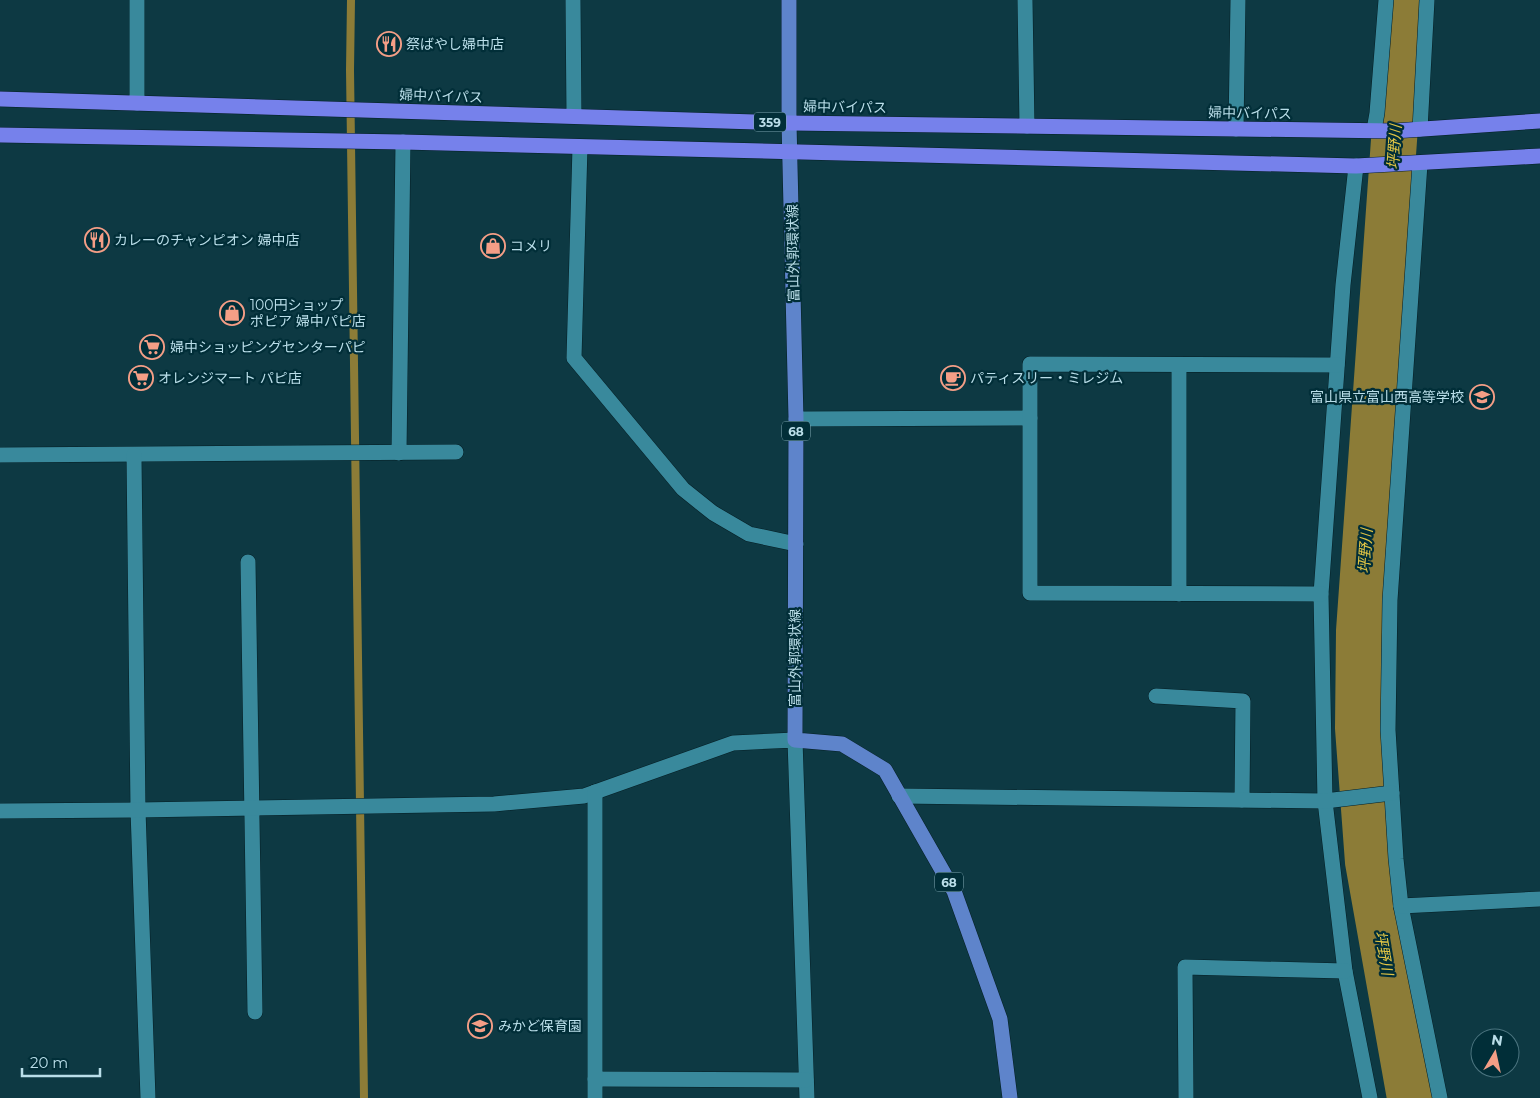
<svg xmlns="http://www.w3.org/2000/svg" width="1540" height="1098" font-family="Montserrat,'Noto Sans JP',sans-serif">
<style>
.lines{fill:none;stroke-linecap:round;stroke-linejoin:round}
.stream{stroke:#8c7c37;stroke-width:8}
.river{stroke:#8c7c37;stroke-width:46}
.minor-casing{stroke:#051e24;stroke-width:16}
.major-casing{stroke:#051e24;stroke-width:16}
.highway-casing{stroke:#051e24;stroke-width:16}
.minor{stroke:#39899c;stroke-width:15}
.major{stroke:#5e84cb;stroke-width:15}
.highway{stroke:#7681eb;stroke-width:15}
.labels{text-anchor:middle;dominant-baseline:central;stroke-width:4.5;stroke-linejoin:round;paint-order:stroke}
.shield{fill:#012e38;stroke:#82a9b4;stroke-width:1}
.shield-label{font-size:12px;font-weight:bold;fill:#badee9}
.poi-label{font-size:14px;fill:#badee9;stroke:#012e38;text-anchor:start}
.street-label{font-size:14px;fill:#badee9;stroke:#012e38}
.water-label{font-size:15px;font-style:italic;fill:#e1c545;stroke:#012e38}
</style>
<rect width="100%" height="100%" fill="#0d3943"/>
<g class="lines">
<path class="stream" d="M351 0 350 70 364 1098"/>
<path class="river" d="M1404 0 1359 631 1358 728 1368 862 1410 1098"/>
<defs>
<g id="minor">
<path d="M137 0V103"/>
<path d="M573 0 574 116"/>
<path d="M1025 0 1027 126"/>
<path d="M1236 129 1238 0"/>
<path d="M1420 129 1427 0"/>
<path d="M1374 130 1377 113 1386 0"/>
<path d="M580 147 574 358 683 489 713 513 749 534 796 544"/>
<path d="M1420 164 1390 600 1388 730 1396 859 1401 906 1440 1098"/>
<path d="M1356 166 1343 285 1321 594 1325 801 1345 971 1370 1098"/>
<path d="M796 419 1030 418"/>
<path d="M399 453 403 142"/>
<path d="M0 455 456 452"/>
<path d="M134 455 138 810 148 1098"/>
<path d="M248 562 255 1012"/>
<path d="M1179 594V365"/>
<path d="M1321 594 1030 593V364L1337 365"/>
<path d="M1156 696 1243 701 1242 800"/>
<path d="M899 796 1325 801 1392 793"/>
<path d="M0 811 138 810 494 804 584 796 733 743 795 740 807 1098"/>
<path d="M1401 906 1540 899"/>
<path d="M595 1079 806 1080"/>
<path d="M595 1098V792"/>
<path d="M1186 1098 1185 967 1345 971"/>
</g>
<path id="major" d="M789 0V123L796 419 795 740 842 744 885 770 954 891 1000 1019 1010 1098"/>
<g id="highway">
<path d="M0 99 789 123 1394 131 1540 121"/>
<path d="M0 135 403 142 1356 166 1540 156"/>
</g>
</defs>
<use href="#minor" class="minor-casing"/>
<use href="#major" class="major-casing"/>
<use href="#highway" class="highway-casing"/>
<use href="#minor" class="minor"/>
<use href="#major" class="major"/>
<use href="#highway" class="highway"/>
</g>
<defs>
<symbol id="restaurant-ring" viewBox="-11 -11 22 22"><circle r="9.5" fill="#012e38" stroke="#f49e86" stroke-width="1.5"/><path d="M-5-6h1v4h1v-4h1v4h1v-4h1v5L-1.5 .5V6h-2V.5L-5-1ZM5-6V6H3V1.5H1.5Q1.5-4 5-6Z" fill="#f49e86"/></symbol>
<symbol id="shop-ring" viewBox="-11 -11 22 22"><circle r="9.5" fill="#012e38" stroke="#f49e86" stroke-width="1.5"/><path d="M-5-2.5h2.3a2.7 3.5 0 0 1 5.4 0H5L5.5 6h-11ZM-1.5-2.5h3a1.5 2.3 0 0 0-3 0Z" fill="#f49e86"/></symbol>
<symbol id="supermarket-ring" viewBox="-11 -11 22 22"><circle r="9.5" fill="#012e38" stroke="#f49e86" stroke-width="1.5"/><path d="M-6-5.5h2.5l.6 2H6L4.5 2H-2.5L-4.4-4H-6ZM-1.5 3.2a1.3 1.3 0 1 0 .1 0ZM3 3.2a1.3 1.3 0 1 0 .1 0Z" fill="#f49e86"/></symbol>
<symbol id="cafe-ring" viewBox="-11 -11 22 22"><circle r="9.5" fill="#012e38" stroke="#f49e86" stroke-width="1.5"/><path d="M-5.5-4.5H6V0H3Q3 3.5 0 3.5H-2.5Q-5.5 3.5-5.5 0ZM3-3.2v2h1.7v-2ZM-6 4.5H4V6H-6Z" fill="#f49e86"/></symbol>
<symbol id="school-ring" viewBox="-11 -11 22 22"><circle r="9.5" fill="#012e38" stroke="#f49e86" stroke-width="1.5"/><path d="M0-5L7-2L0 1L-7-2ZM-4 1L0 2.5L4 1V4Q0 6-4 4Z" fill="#f49e86"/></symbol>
</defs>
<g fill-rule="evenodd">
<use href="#restaurant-ring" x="375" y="30" width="28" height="28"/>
<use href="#restaurant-ring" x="83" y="226" width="28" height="28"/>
<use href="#shop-ring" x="479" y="232" width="28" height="28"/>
<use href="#shop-ring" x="218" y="299" width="28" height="28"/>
<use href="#supermarket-ring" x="138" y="333" width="28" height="28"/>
<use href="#supermarket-ring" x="127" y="364" width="28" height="28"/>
<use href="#cafe-ring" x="939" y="364" width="28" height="28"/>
<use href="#school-ring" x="1468" y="383" width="28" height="28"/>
<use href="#school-ring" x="466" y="1012" width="28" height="28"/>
</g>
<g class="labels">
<g class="shield">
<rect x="754" y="112.5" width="32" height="19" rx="4"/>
<rect x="782" y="421.5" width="28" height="19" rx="4"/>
<rect x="935" y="872.5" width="28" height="19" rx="4"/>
</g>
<g class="shield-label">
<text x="770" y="122">359</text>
<text x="796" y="431">68</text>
<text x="949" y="882">68</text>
</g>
<g class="poi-label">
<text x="406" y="44">祭ばやし婦中店</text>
<text x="114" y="240">カレーのチャンピオン 婦中店</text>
<text x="510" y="246">コメリ</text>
<text x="250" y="305">100円ショップ<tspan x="250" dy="16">ポピア 婦中パピ店</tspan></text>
<text x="170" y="347">婦中ショッピングセンターパピ</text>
<text x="158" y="378">オレンジマート パピ店</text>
<text x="970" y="378">パティスリー・ミレジム</text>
<text x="1464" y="397" text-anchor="end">富山県立富山西高等学校</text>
<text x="498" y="1026">みかど保育園</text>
</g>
<g class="street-label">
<text transform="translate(441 96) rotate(2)">婦中バイパス</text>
<text transform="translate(845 107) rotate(1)">婦中バイパス</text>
<text transform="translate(1250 113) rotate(1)">婦中バイパス</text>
<text transform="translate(793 253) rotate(-91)">富山外郭環状線</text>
<text transform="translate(795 658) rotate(-90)">富山外郭環状線</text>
</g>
<g class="water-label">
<text transform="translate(1394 147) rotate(-86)">坪野川</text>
<text transform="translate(1365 551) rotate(-86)">坪野川</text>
<text transform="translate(1384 953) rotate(80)">坪野川</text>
</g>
</g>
<g transform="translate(1495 1053) rotate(9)"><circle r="24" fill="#012e38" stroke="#4b747f"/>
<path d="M0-4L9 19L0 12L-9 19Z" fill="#f49e86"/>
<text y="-8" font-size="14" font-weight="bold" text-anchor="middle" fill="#badee9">N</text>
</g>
<path d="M22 1068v8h78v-8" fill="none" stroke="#badee9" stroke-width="2.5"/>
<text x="30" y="1068" font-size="15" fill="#badee9" stroke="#012e38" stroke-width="4" paint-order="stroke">20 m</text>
</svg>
